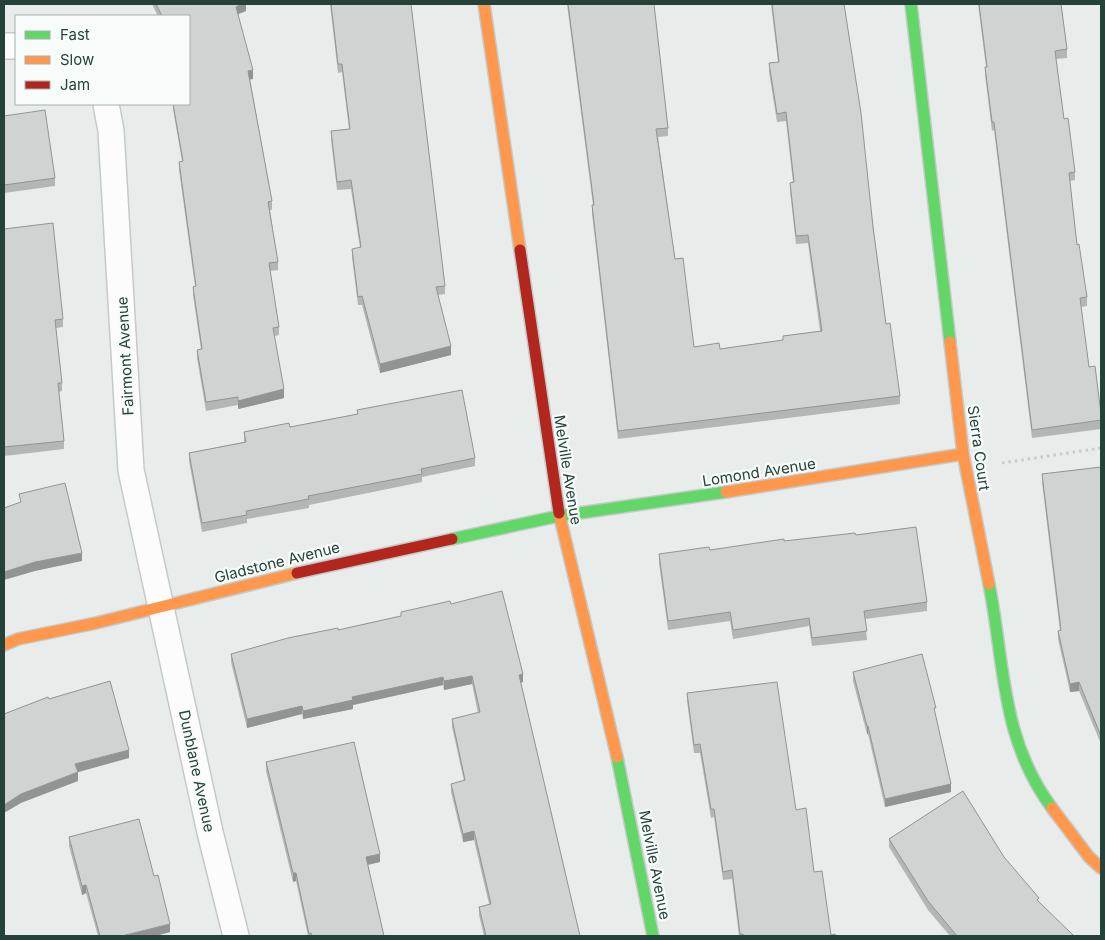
<svg xmlns="http://www.w3.org/2000/svg" width="1105" height="940" font-family="Inter,sans-serif">
<style>
.lines{fill:none;stroke-linecap:round;stroke-linejoin:round}
.street-casing{stroke:#c5cac8;stroke-width:28}
.fast-casing{stroke:#c3cbc8;stroke-width:14}
.slow-casing{stroke:#c3cbc8;stroke-width:14}
.jam-casing{stroke:#c3cbc8;stroke-width:14}
.path{stroke:#c3ccca;stroke-width:3;stroke-dasharray:2.5 4;stroke-linecap:butt}
.street{stroke:#fcfcfc;stroke-width:25}
.fast{stroke:#63d668;stroke-width:11}
.slow{stroke:#ff974d;stroke-width:11}
.jam{stroke:#b3261e;stroke-width:11}
.wall{fill:#b2b6b5}
.shaded-wall{fill:#919493}
.building{fill:#cfd4d2;stroke:#919493}
.labels{text-anchor:middle;dominant-baseline:central;stroke-width:4.5;stroke-linejoin:round;paint-order:stroke}
.street-label{font-size:15px;fill:#24423a;stroke:#f7fbf9}
</style>
<rect width="100%" height="100%" fill="#e8edeb"/>
<g class="lines">
<defs>
<g id="street">
<path d="M4 46H16"/>
<path d="M106 104 111 131 131 470 210 832 236 936"/>
</g>
<g id="fast">
<path d="M911 4 950 342"/>
<path d="M452 539 559 516 726 492"/>
<path d="M989 584C1005 664 1000 738 1052 808"/>
<path d="M617 757 653 936"/>
</g>
<g id="slow">
<path d="M484 4 520 250"/>
<path d="M950 342 963 454 989 584"/>
<path d="M726 492 963 454"/>
<path d="M559 513 617 757"/>
<path d="M4 645 18 639 96 623 297 573"/>
<path d="M1052 808 1089 857 1101 868"/>
</g>
<g id="jam">
<path d="M520 250 559 513"/>
<path d="M297 573 452 539"/>
</g>
</defs>
<use href="#street" class="street-casing"/>
<use href="#fast" class="fast-casing"/>
<use href="#slow" class="slow-casing"/>
<use href="#jam" class="jam-casing"/>
<path class="path" d="M1002 463 1101 448"/>
<use href="#street" class="street"/>
<use href="#fast" class="fast"/>
<use href="#slow" class="slow"/>
<use href="#jam" class="jam"/>
</g>
<g class="wall">
<path d="M152 4H246V11L238 14 253 79H250L272 201V210H270L278 262V270L270 271 279 327V335L274 336 284 398 238 409V405L206 411 197 358V350L201 349 193 295V287L195 286 179 170V162L182 161 173 109V104H189V16H158Z"/>
<path d="M330 4H411L445 286V294L438 295 451 355 380 373 362 305H358L352 257V249L360 248 351 189 337 190 331 139V131L349 129 342 72 338 73Z"/>
<path d="M567 4H654L668 128V136L658 137 675 259 694 347 720 349 783 340V336L820 331 808 243 796 244 790 191V183L793 182 786 121 777 122 769 72V63L778 62 771 4H844L886 324 900 396V404L618 439 592 213V205H593Z"/>
<path d="M978 4H1061L1067 49V58L1056 59 1064 119 1075 172V180L1070 181 1077 245 1087 297V306L1081 307 1089 367 1101 414V429L1032 438 994 130 992 131 985 75V67H986Z"/>
<path d="M4 116 55 178V186L4 193Z"/>
<path d="M4 229 63 319V327L56 328 62 383V391L59 392 64 441V449L4 456Z"/>
<path d="M357 410 475 458V466L422 477V482L309 505V508L247 519V523L202 532 189 461V453L244 442V432L290 427 357 414Z"/>
<path d="M1101 467V744L1079 691 1070 692 1058 639V631H1060L1042 482V474Z"/>
<path d="M856 535 927 602V611L865 619 867 640 812 646 809 626 733 639 730 621 668 630 659 563V554L710 550 784 541Z"/>
<path d="M451 604 523 682 521 683 580 936H484L479 915V907L489 904 474 840 463 842 451 792V784L464 781 452 727V719L478 713 472 684 444 690 443 685 353 705V709L303 719 302 714 247 728 231 662V654L401 616V612Z"/>
<path d="M853 672 936 716 951 792 885 807 868 734H867L853 681Z"/>
<path d="M687 693 796 810 814 872 831 935 836 936H739L732 879 723 880 714 817 711 818 700 753H694L687 701Z"/>
<path d="M266 762 380 862 368 865 384 936H308L296 881 293 882 266 771Z"/>
<path d="M69 837 154 876 170 932 155 936H98L86 893 82 895 69 846Z"/>
<path d="M889 839 1004 857 1039 902 1074 936H950L928 910 889 847Z"/>
</g>
<g class="shaded-wall">
<path d="M242 4H246V11L236 15V7Z"/>
<path d="M253 70V79L248 80V71Z"/>
<path d="M451 346V355L380 373V364Z"/>
<path d="M284 389V398L238 409V401Z"/>
<path d="M82 553V561L35 571 4 580V572L35 562Z"/>
<path d="M523 674V682L519 683V675Z"/>
<path d="M472 676V684L444 690V681Z"/>
<path d="M443 677V685L353 705V709L303 719V711L352 697Z"/>
<path d="M1079 682V691L1070 692V684Z"/>
<path d="M302 706V714L247 728V719Z"/>
<rect x="867" y="726" width="1" height="8"/>
<path d="M129 750V758L75 773V764Z"/>
<path d="M78 772V781L21 803 4 813V805L21 794Z"/>
<path d="M951 784V792L885 807V799Z"/>
<path d="M474 831V840L463 842V834Z"/>
<path d="M380 854V862L366 865V857Z"/>
<path d="M293 873H296V881L293 882Z"/>
<path d="M86 885V893L82 895V886Z"/>
<path d="M170 924V932L155 936H122Z"/>
</g>
<g class="building">
<path d="M156 4H242L236 7 253 70 248 71 272 201 268 202 278 262 269 263 279 327 273 328 284 389 238 401V397L206 402 197 350 202 349 193 287 196 286 179 162 183 161 173 104H189V16H162Z"/>
<path d="M331 4H411L445 286 436 287 451 346 380 364 362 296 358 297 352 249 361 247 351 180 337 182 331 131 350 129 342 64H338Z"/>
<path d="M568 4H654L668 128 656 129 675 259 683 258 694 347 719 343 720 349 783 340V336L822 331 808 235 796 236 790 183 794 182 786 112 777 114 769 63 779 62 772 4H844L861 113 873 227 886 324 890 323 900 396 618 431 592 205H594Z"/>
<path d="M979 4H1061L1067 49 1055 51 1064 119 1068 118 1075 172 1069 173 1077 245 1079 244 1087 297 1080 298 1089 367 1095 366 1101 414V420L1032 430 994 122H992L985 67H987Z"/>
<path d="M45 110 55 178 4 185V116Z"/>
<path d="M53 223 63 319 55 320 62 383H58L64 441 4 447V229Z"/>
<path d="M462 390 475 458 421 469 422 474 308 496 309 499 246 511 247 515 202 523 189 453 246 442 244 432 289 423 290 427 358 414 357 410Z"/>
<path d="M1101 467V736L1079 682 1070 684 1058 631 1061 630 1042 474Z"/>
<path d="M65 483 82 553 35 562 4 572V508L21 502 19 494Z"/>
<path d="M916 527 927 602 864 611 867 631 812 638 809 618 733 630 730 612 668 621 659 554 709 547 710 550 784 539V541L855 533 856 535Z"/>
<path d="M502 591 523 674 519 675 580 936H486L479 907 491 904 474 831 463 834 451 784 465 780 452 719 480 712 472 676 444 681 443 677 352 697 353 700 303 711 302 706 247 719 231 654 288 638 338 628V630L401 616V612L450 601 451 604Z"/>
<path d="M922 654 936 708H934L951 784 885 799 868 726H867L853 672Z"/>
<path d="M110 681 129 750 75 764 78 772 21 794 4 805V714L48 697 49 699Z"/>
<path d="M777 682 796 810 806 808 814 872 822 871 831 935 835 934 836 936H744L743 934H740L732 870 723 872 714 809H711L700 744 694 745 687 693Z"/>
<path d="M354 742 380 854 366 857 384 936H312L311 933 309 934 296 873H293L266 762Z"/>
<path d="M963 791 1004 857 1039 898 1037 900 1074 936H957L928 901 889 839Z"/>
<path d="M139 819 154 876 158 875 170 924 122 936H100L86 885 82 886 69 837Z"/>
</g>
<g class="labels">
<g class="street-label">
<text transform="translate(125 356) rotate(-93)">Fairmont Avenue</text>
<text transform="translate(979 448) rotate(82)">Sierra Court</text>
<text transform="translate(568 470) rotate(81)">Melville Avenue</text>
<text transform="translate(759 472) rotate(-9)">Lomond Avenue</text>
<text transform="translate(277 562) rotate(-14)">Gladstone Avenue</text>
<text transform="translate(197 771) rotate(78)">Dunblane Avenue</text>
<text transform="translate(655 865) rotate(79)">Melville Avenue</text>
</g>
</g>
<rect width="1105" height="940" fill="none" stroke="#24423a" stroke-width="10"/>
<rect x="15" y="15" width="175" height="90" fill="#f7fbf9" stroke="#a3b1ad"/>
<rect x="25" y="31" width="25" height="8" fill="#63d668" stroke="#a3b1ad"/>
<text x="60" y="40" font-size="15" fill="#24423a">Fast</text>
<rect x="25" y="56" width="25" height="8" fill="#ff974d" stroke="#a3b1ad"/>
<text x="60" y="65" font-size="15" fill="#24423a">Slow</text>
<rect x="25" y="81" width="25" height="8" fill="#b3261e" stroke="#a3b1ad"/>
<text x="60" y="90" font-size="15" fill="#24423a">Jam</text>
</svg>
